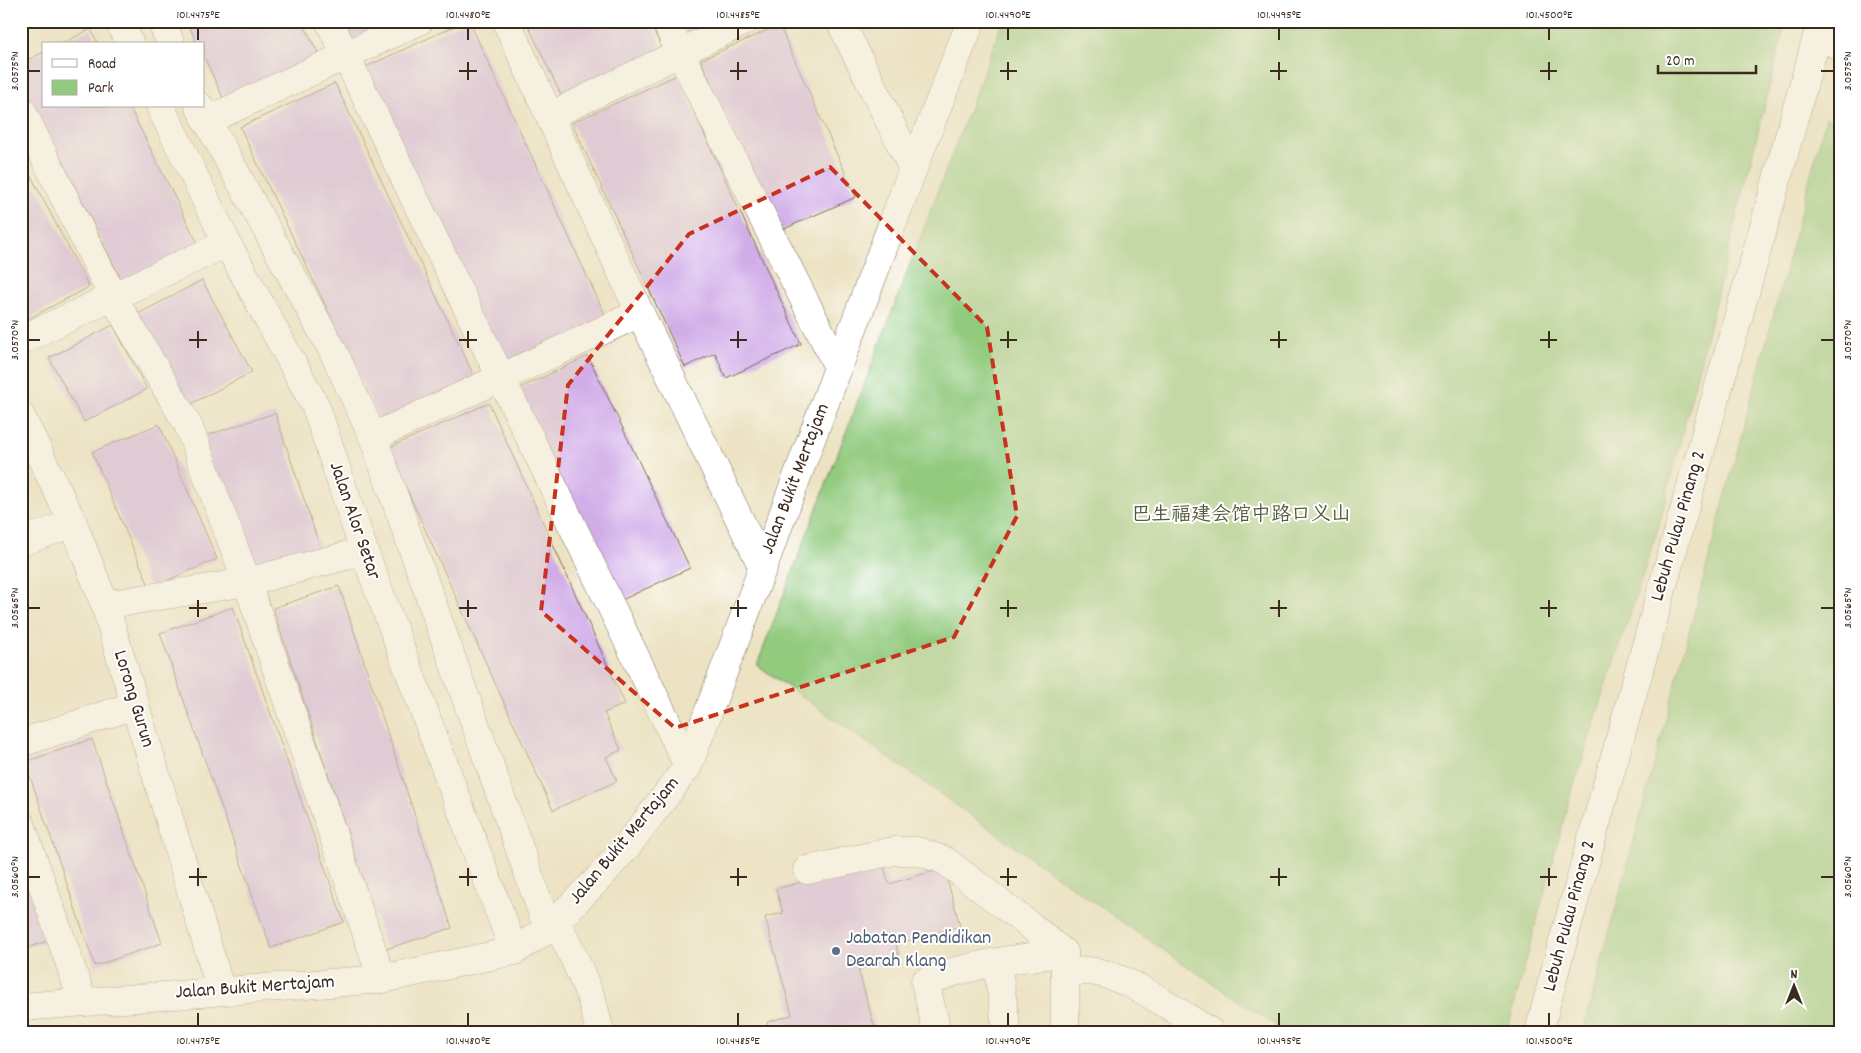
<svg xmlns="http://www.w3.org/2000/svg" width="1861" height="1053" font-family="Dekko,'LXGW WenKai TC',sans-serif">
<style>
.green{fill:#92ca7e;stroke:#667a4e}
.building{fill:#d1ade8}
.lines{fill:none;stroke-linecap:round;stroke-linejoin:round}
.minor-casing{stroke:#796b58;stroke-width:29}
.minor{stroke:#fff;stroke-width:28}
.marked{fill:none;stroke:#c8321e;stroke-width:4;stroke-dasharray:10 6;stroke-linejoin:round}
.ticks{fill:none;stroke:#3b2a1e;stroke-width:2}
.service-dot{fill:#5c6f8a;stroke:#fff;stroke-width:2}
.labels{text-anchor:middle;dominant-baseline:central;stroke-width:4;stroke-linejoin:round;paint-order:stroke}
.street-label{font-size:20px;fill:#3b2a1e;stroke:#fff}
.park-label{font-size:20px;fill:#555a3b;stroke:#fff}
.service-label{font-size:20px;fill:#4e5e75;stroke:#fff;text-anchor:start}
.neatline{fill:none;stroke:#3b2a1e;stroke-width:2}
.ticks-label{font-size:12px;text-anchor:middle;fill:#3b2a1e}
</style>
<rect width="100%" height="100%" fill="#fff"/>
<filter id="ink" filterUnits="userSpaceOnUse"><feTurbulence type="fractalNoise" baseFrequency=".02" numOctaves="2"/><feDisplacementMap in="SourceGraphic" scale="10" xChannelSelector="R" yChannelSelector="G"/><feConvolveMatrix kernelMatrix="1 2 1 2 8 2 1 2 1" color-interpolation-filters="sRGB"/></filter>
<filter id="wash" filterUnits="userSpaceOnUse"><feTurbulence type="fractalNoise" baseFrequency=".0096" numOctaves="4" result="noise"/><feDisplacementMap in="SourceGraphic" scale="20" xChannelSelector="R" yChannelSelector="G"/><feGaussianBlur stdDeviation="1.12" result="paint"/><feColorMatrix in="noise" values="0 0 0 0 0 0 0 0 0 0 0 0 0 0 0 0 0 1.4 0 .05"/><feComposite in="paint" operator="in"/></filter>
<g filter="url(#wash)">
<rect width="100%" height="100%" fill="#ede3c4"/>
<g class="green">
<path d="M1003 21H1786L1659 525 1569 800 1507 1032H1285L1132 929 757 665Z"/>
<path d="M1826 117 1840 127V1032H1583Z"/>
</g>
<g id="blocks">
<g class="building">
<path d="M187 21H302L320 57 225 102 204 57V44H197Z"/>
<path d="M341 21H403L352 44Z"/>
<path d="M466 21H469L607 319 500 368 361 69Z"/>
<path d="M526 21H649L662 48 561 95Z"/>
<path d="M681 21H722L688 37Z"/>
<path d="M779 25 856 197 777 232 701 60Z"/>
<path d="M91 29 98 44H61Z"/>
<path d="M44 52V106H129L199 246 123 283 21 79V63Z"/>
<path d="M677 75 801 344 726 378 715 353 685 367 572 123Z"/>
<path d="M335 83 475 378 381 422 240 127Z"/>
<path d="M21 157 89 287 24 321 21 317Z"/>
<path d="M202 280 252 372 187 406 138 314Z"/>
<path d="M113 325 147 389 84 422 49 358Z"/>
<path d="M588 356 690 568 611 605 509 393Z"/>
<path d="M489 403 625 704 604 713 621 750 606 757 617 781 553 810 388 448Z"/>
<path d="M275 413 321 550 248 574 202 437Z"/>
<path d="M159 424 217 559 150 588 92 452Z"/>
<path d="M339 586 452 928 386 949 273 608Z"/>
<path d="M233 607 344 922 271 948 160 633Z"/>
<path d="M92 739 162 943 95 966 25 762Z"/>
<path d="M882 860 889 884 944 868 960 926 896 944 899 958 858 969 876 1032H770L767 1022 792 1015 765 917 783 913 776 889Z"/>
<path d="M21 867 48 941 21 950Z"/>
</g>
</g>
</g>
<g filter="url(#ink)">
<use href="#blocks" fill-opacity="0" stroke="#796b58" stroke-width="1"/>
<g class="lines">
<defs>
<g id="minor">
<path d="M119 21 130 44"/>
<path d="M161 21 171 44"/>
<path d="M329 21 688 766"/>
<path d="M506 21 640 313 763 568"/>
<path d="M666 21 680 53 838 367"/>
<path d="M840 21 913 169"/>
<path d="M1818 33 1840 47"/>
<path d="M160 106 227 243 316 407 364 551 514 951"/>
<path d="M199 106 334 353 373 437 548 929"/>
<path d="M21 109 113 297 188 425 247 582 382 979"/>
<path d="M550 116 745 21"/>
<path d="M206 121 419 21"/>
<path d="M21 340 227 243"/>
<path d="M21 416 73 523 105 605 221 991"/>
<path d="M373 437 640 313"/>
<path d="M21 542 73 523"/>
<path d="M105 605 247 582 364 551"/>
<path d="M21 743 135 705"/>
<path d="M21 824 83 1002"/>
<path d="M807 870 894 851H917L944 860 1032 927 1064 953"/>
<path d="M556 921 575 960 592 1000 600 1032"/>
<path d="M997 963 1007 1032"/>
<path d="M1065 973V1032"/>
<path d="M21 1007 382 979 514 951 548 929 597 880 628 845 688 766 913 169 971 21"/>
<path d="M937 1032 925 982C969 964 1017 958 1064 953L1065 973C1072 973 1081 971 1088 971 1127 974 1177 1012 1210 1032"/>
<path d="M1539 1032 1560 952 1818 33 1819 21"/>
</g>
</defs>
<use href="#minor" class="minor-casing"/>
<use href="#minor" class="minor"/>
</g>
</g>
<path d="M0 0H1861V1053H0ZM830 167 987 327 1017 516 954 637 675 728 541 611 568 385 689 234Z" fill="#ede3c4" fill-opacity=".55" fill-rule="evenodd"/>
<path class="marked" d="M830 167 987 327 1017 516 954 637 675 728 541 611 568 385 689 234Z"/>
<path class="ticks" d="M198 28V40M468 28V40M738 28V40M1008 28V40M1279 28V40M1549 28V40M468 62V80M738 62V80M1008 62V80M1279 62V80M1549 62V80M28 71H40M459 71H477M730 71H747M1000 71H1017M1270 71H1287M1540 71H1557M1821 71H1834M198 331V348M468 331V348M738 331V348M1008 331V348M1279 331V348M1549 331V348M28 340H40M189 340H207M459 340H477M730 340H747M1000 340H1017M1270 340H1287M1540 340H1557M1821 340H1834M198 600V617M468 600V617M738 600V617M1008 600V617M1279 600V617M1549 600V617M28 608H40M189 608H207M459 608H477M730 608H747M1000 608H1017M1270 608H1287M1540 608H1557M1821 608H1834M198 868V886M468 868V886M738 868V886M1008 868V886M1279 868V886M1549 868V886M28 877H40M189 877H207M459 877H477M730 877H747M1000 877H1017M1270 877H1287M1540 877H1557M1821 877H1834M198 1013V1026M468 1013V1026M738 1013V1026M1008 1013V1026M1279 1013V1026M1549 1013V1026"/>
<circle class="service-dot" cx="836" cy="951" r="5"/>
<g class="labels">
<g class="street-label">
<text transform="translate(796 479) rotate(-69)">Jalan Bukit Mertajam</text>
<text transform="translate(354 521) rotate(71)">Jalan Alor Setar</text>
<text transform="translate(1679 526) rotate(-74)">Lebuh Pulau Pinang 2</text>
<text transform="translate(133 699) rotate(73)">Lorong Gurun</text>
<text transform="translate(625 841) rotate(-50)">Jalan Bukit Mertajam</text>
<text transform="translate(1570 916) rotate(-75)">Lebuh Pulau Pinang 2</text>
<text transform="translate(255 988) rotate(-4)">Jalan Bukit Mertajam</text>
</g>
<g class="park-label">
<text x="1241" y="516">巴生福建会馆中路口义山</text>
</g>
<g class="service-label">
<text x="846" y="939">Jabatan Pendidikan<tspan x="846" dy="23">Dearah Klang</tspan></text>
</g>
</g>
<rect width="1861" height="1053" fill="none" stroke="#fff" stroke-width="55"/>
<rect x="42" y="42" width="162" height="65" fill="#ffffff" stroke="#b1aaa5"/>
<rect x="52" y="59" width="25" height="8" fill="#ffffff" stroke="#b1aaa5"/>
<text x="88" y="68" font-size="15" fill="#3b2a1e">Road</text>
<rect x="52" y="80" width="25" height="15" fill="#92ca7e" stroke="#b1aaa5"/>
<text x="88" y="92" font-size="15" fill="#3b2a1e">Park</text>
<g transform="translate(1794 986)" stroke="#ffffff" stroke-width="4" paint-order="stroke">
<path d="M0-4L9 19L0 12L-9 19Z" fill="#3b2a1e"/>
<text y="-8" font-size="14" font-weight="bold" text-anchor="middle" fill="#3b2a1e">N</text>
</g>
<path d="M1658 65v8h98v-8" fill="none" stroke="#3b2a1e" stroke-width="2.5"/>
<text x="1666" y="65" font-size="15" fill="#3b2a1e" stroke="#ffffff" stroke-width="4" paint-order="stroke">20 m</text>
<rect x="28" y="28" width="1806" height="998" class="neatline"/>
<g class="ticks-label">
<text x="198" y="18">101.4475°E</text>
<text x="468" y="18">101.4480°E</text>
<text x="738" y="18">101.4485°E</text>
<text x="1008" y="18">101.4490°E</text>
<text x="1279" y="18">101.4495°E</text>
<text x="1549" y="18">101.4500°E</text>
<text transform="translate(14 71) rotate(-90)" y="4">3.0575°N</text>
<text transform="translate(1847 71) rotate(-90)" y="4">3.0575°N</text>
<text transform="translate(14 340) rotate(-90)" y="4">3.0570°N</text>
<text transform="translate(1847 340) rotate(-90)" y="4">3.0570°N</text>
<text transform="translate(14 608) rotate(-90)" y="4">3.0565°N</text>
<text transform="translate(1847 608) rotate(-90)" y="4">3.0565°N</text>
<text transform="translate(14 877) rotate(-90)" y="4">3.0560°N</text>
<text transform="translate(1847 877) rotate(-90)" y="4">3.0560°N</text>
<text x="198" y="1044">101.4475°E</text>
<text x="468" y="1044">101.4480°E</text>
<text x="738" y="1044">101.4485°E</text>
<text x="1008" y="1044">101.4490°E</text>
<text x="1279" y="1044">101.4495°E</text>
<text x="1549" y="1044">101.4500°E</text>
</g>
</svg>
